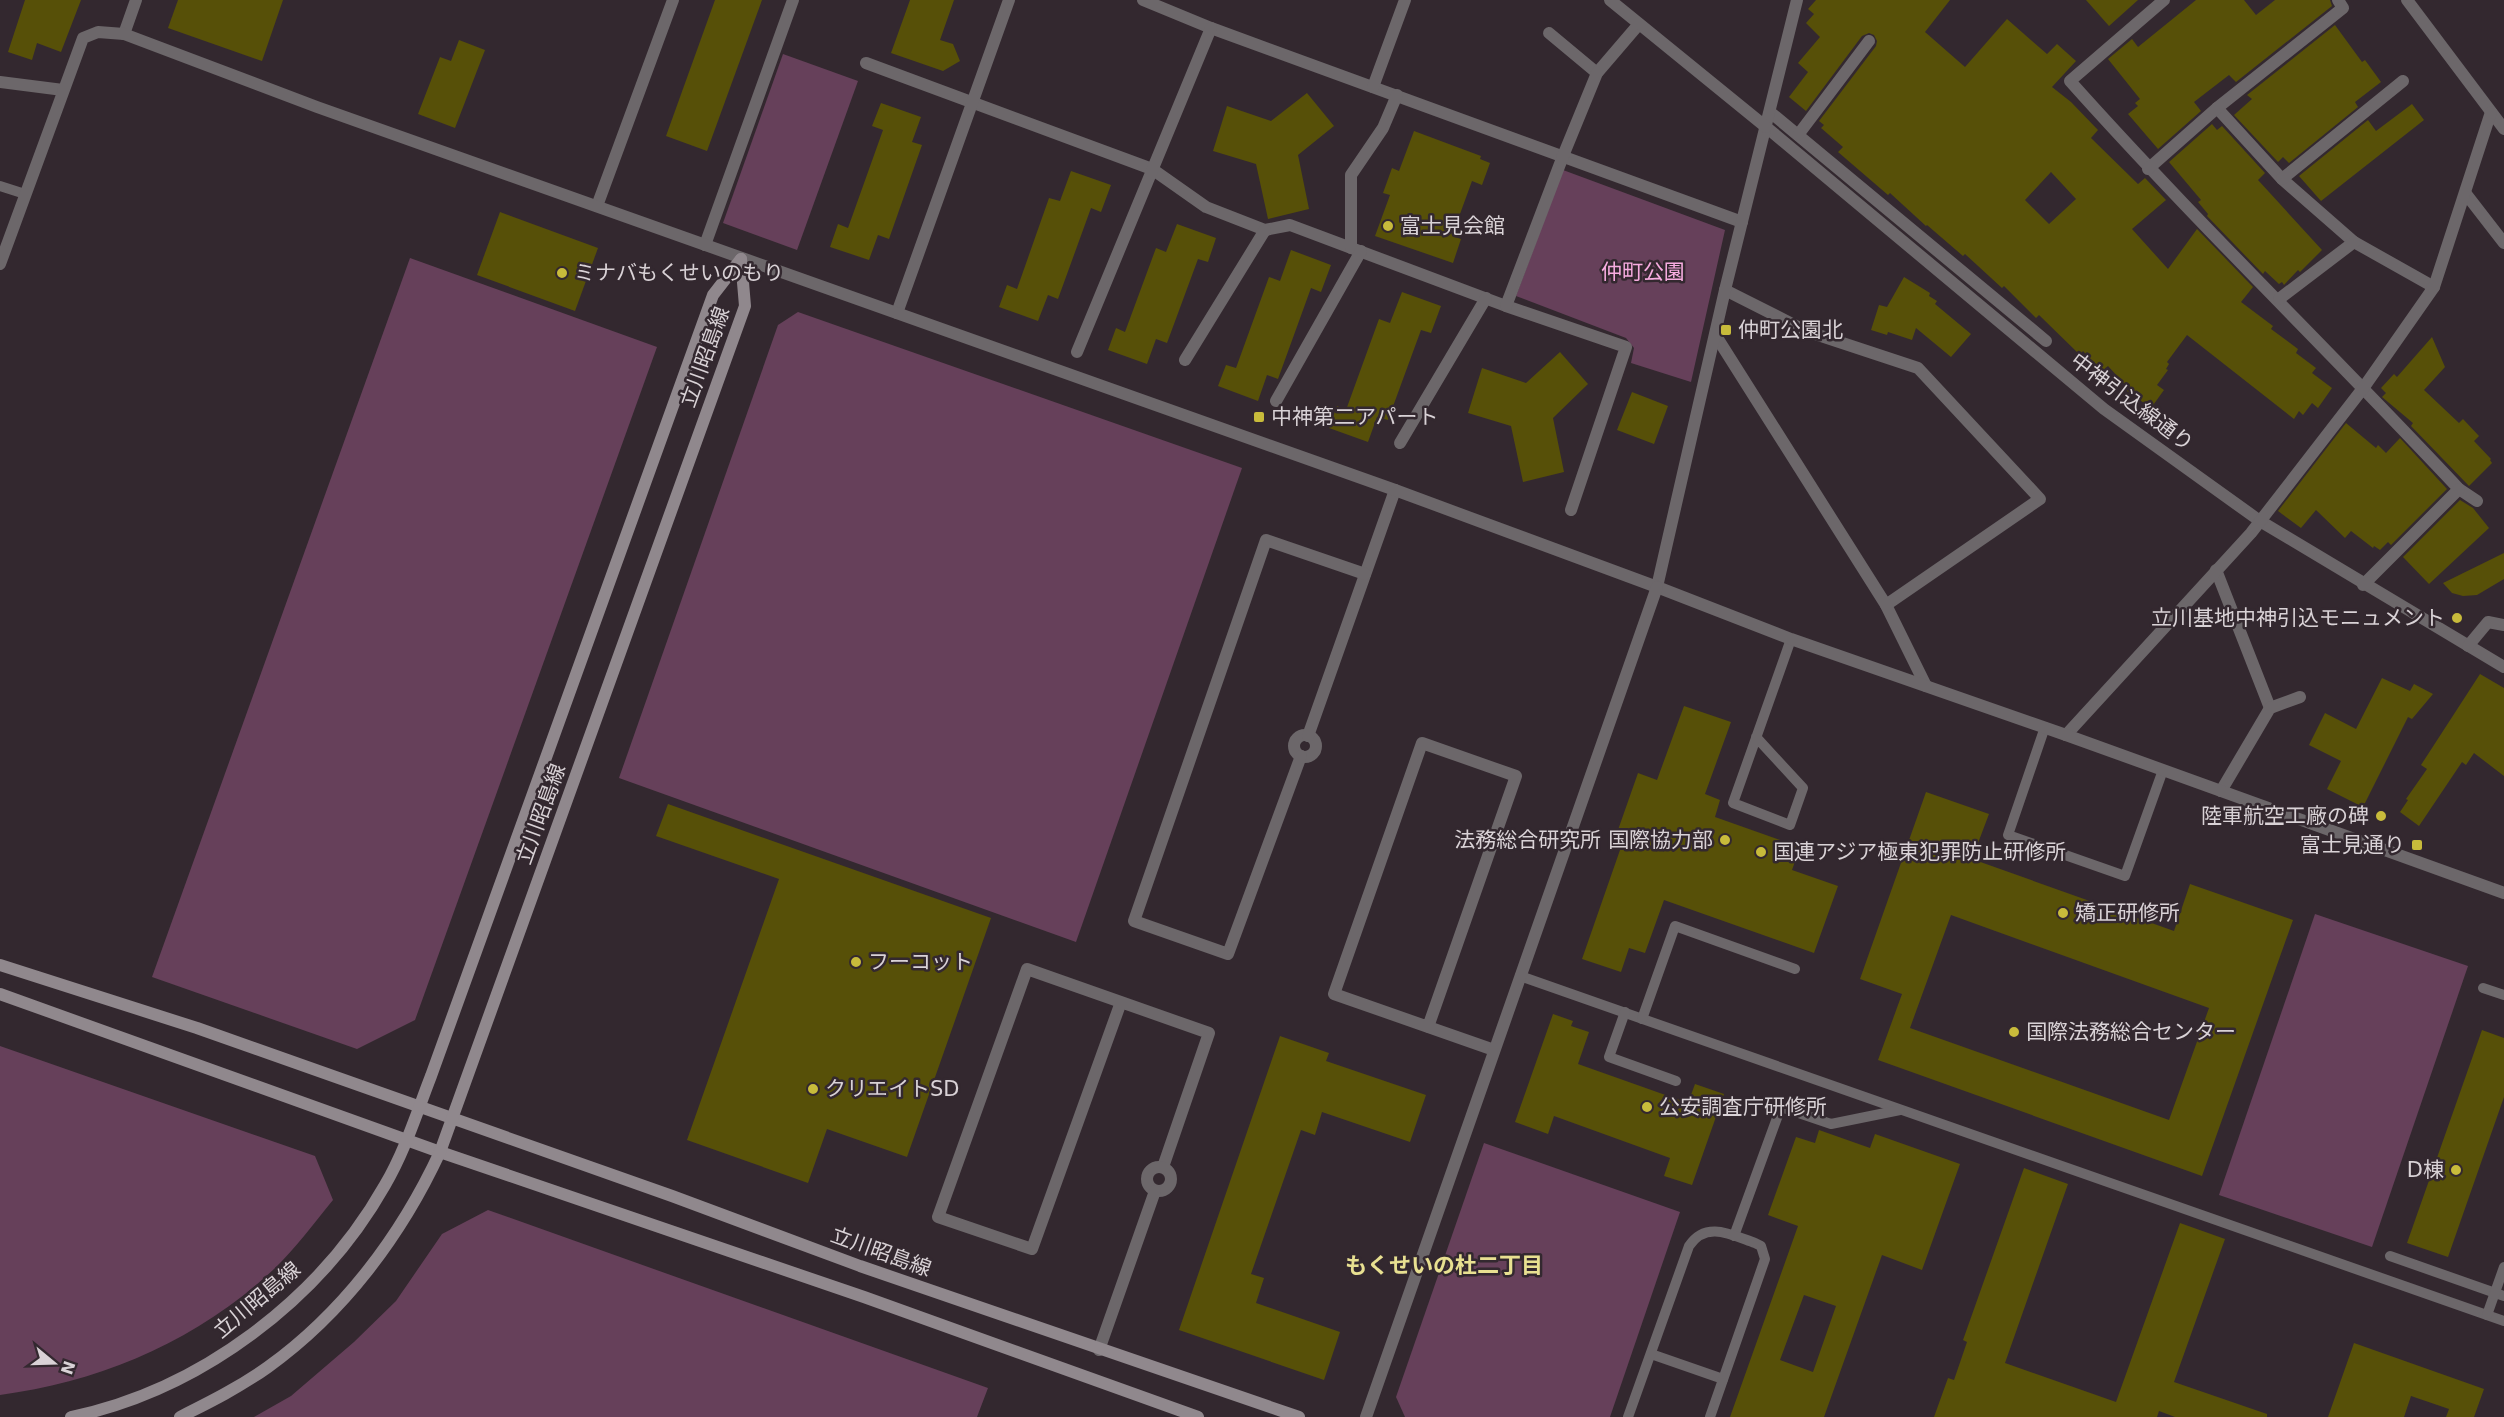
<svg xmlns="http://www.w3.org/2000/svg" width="2504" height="1417" font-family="'DejaVu Sans','Noto Sans JP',sans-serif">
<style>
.green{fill:#66405a}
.building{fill:#575008;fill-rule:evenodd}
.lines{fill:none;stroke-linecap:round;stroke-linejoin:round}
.service{stroke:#6c676a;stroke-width:10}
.minor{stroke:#6c676a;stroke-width:12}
.tertiary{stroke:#6c676a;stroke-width:12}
.secondary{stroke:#90888d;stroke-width:12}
.poi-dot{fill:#c8bb3b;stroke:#33282f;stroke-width:2}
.labels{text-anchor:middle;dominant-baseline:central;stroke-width:5;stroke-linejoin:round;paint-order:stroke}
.poi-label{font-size:21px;fill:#d9d2d6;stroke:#33282f;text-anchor:start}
.park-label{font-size:21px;fill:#f7ace0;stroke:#33282f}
.street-label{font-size:21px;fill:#d9d2d6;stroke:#33282f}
.neighbourhood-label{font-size:22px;font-weight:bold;fill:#e8e091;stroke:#33282f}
</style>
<rect width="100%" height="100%" fill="#33282f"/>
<g class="green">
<path d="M783 54 858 81 797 250 723 223Z"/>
<path d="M1563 170 1725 230 1691 382 1631 363 1634 348 1626 338 1516 296Z"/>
<path d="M410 258 657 347 415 1020 357 1049 152 977Z"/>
<path d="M798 312 1242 468 1076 942 619 778 778 325Z"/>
<path d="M2315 914 2468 966 2372 1247 2219 1195Z"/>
<path d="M0 1046 315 1156 333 1200C314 1223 295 1249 274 1269 199 1340 101 1382 0 1395Z"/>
<path d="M1484 1143 1680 1212 1610 1417H1405L1396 1397Z"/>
<path d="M488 1210 988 1388 977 1417H254L291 1396 354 1342 396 1301 442 1234Z"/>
</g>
<g class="building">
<path d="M25 0H81L61 52 37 43 32 60 8 52Z"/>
<path d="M178 0H283L262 61 168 28Z"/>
<path d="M715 0H762L707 151 666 136Z"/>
<path d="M910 0H954L940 40 953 44 960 61 943 71 891 53Z"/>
<path d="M1816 0H1950L1925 32 1965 67 2007 19 2047 54 2057 44 2076 61 2052 87 2071 102 2098 130 2091 138 2138 184 2145 178 2166 200 2132 229 2168 269 2197 229 2253 287 2241 302 2273 326 2271 329 2298 349 2296 353 2316 368 2312 373 2332 388 2318 408 2312 403 2303 415 2299 411 2294 419 2187 335 2167 362 2169 364 2166 369 2168 370 2157 385 2164 390 2151 408 2127 391 2129 389 2108 366 2102 371 2083 351 2080 355 2039 315 2036 318 2004 286 2002 288 1965 254 1963 256 1927 225 1926 226 1890 193 1888 195 1838 152 1843 147 1821 128 1824 125 1819 121 1876 46 1877 41 1874 35 1869 33 1862 36 1806 111 1789 97 1808 72 1798 63 1820 37 1806 23 1814 14 1808 9ZM2051 172 2076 199 2049 224 2025 200Z"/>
<path d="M2086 0H2138L2109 26Z"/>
<path d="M2196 0H2244L2256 15 2275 0H2330L2332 6 2236 82 2229 75 2194 102 2201 111 2158 149 2128 114 2138 106 2135 103 2140 99 2108 59 2132 39 2138 47Z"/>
<path d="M2335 25 2362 62 2365 60 2381 82 2355 102 2358 107 2289 163 2283 157 2278 162 2234 115 2252 99 2247 95Z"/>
<path d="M459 40 485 50 455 128 418 114 440 57 451 61Z"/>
<path d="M1307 93 1334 126 1298 155 1309 209 1268 219 1256 164 1213 151 1227 106 1271 121Z"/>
<path d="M881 103 921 117 912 142 922 145 889 239 878 235 869 260 830 247 838 224 848 228 883 130 872 126Z"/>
<path d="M2412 104 2424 120 2321 201 2299 176 2368 120 2376 131Z"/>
<path d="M2212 124 2217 130 2222 126 2265 173 2258 180 2322 250 2300 272 2298 270 2284 285 2282 282 2279 284 2265 271 2263 274 2207 216 2208 214 2198 202 2201 200 2169 162Z"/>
<path d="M1414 131 1481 156 1480 159 1490 163 1482 185 1472 181 1452 236 1461 239 1453 263 1375 236 1390 195 1383 193 1392 168 1399 171Z"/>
<path d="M1071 171 1111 185 1101 212 1091 208 1058 299 1048 295 1038 321 999 307 1007 285 1017 289 1049 198 1060 201Z"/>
<path d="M500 212 598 248 575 311 477 275Z"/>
<path d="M1177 224 1216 238 1208 262 1198 259 1167 343 1156 339 1147 364 1108 350 1116 328 1125 332 1156 248 1166 252Z"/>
<path d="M1291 250 1331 265 1321 292 1311 288 1278 379 1267 375 1258 401 1218 386 1226 365 1236 368 1269 277 1280 281Z"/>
<path d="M1904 277 1930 293 1929 296 1937 301 1935 304 1971 334 1951 357 1916 328 1912 340 1888 332 1887 335 1871 330 1879 305 1887 307Z"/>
<path d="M1402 292 1441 306 1431 333 1421 330 1388 420 1377 417 1368 442 1329 428 1337 406 1346 410 1379 319 1390 323Z"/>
<path d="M2432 337 2445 367 2424 390 2459 423 2463 419 2479 436 2474 441 2491 459 2490 460 2492 463 2469 486 2411 426 2413 423 2382 397 2386 393 2381 388 2394 374 2397 377Z"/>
<path d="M1560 352 1588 384 1553 418 1564 472 1523 482 1511 426 1468 413 1482 368 1526 383Z"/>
<path d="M1632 392 1668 406 1654 444 1617 430Z"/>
<path d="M2346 423 2376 448 2378 445 2386 453 2400 438 2447 489 2391 545 2388 542 2380 550 2374 546 2373 548 2351 531 2345 538 2316 510 2301 528 2278 511Z"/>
<path d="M2460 500 2473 508 2489 528 2429 584 2403 557Z"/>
<path d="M2504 553V579L2477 595 2463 596 2452 593 2443 583Z"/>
<path d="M2480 674 2504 688V776L2474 753 2466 765 2462 762 2419 826 2400 812 2408 800 2406 799 2427 769 2421 765Z"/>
<path d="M2382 678 2410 691 2414 684 2433 694 2412 719 2408 717 2363 807 2327 789 2341 761 2309 745 2325 713 2356 729Z"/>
<path d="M1684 706 1731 722 1705 794 1720 800 1715 817 1800 847 1792 870 1838 886 1814 953 1664 900 1645 953 1629 948 1621 972 1582 959 1620 850 1612 847 1638 773 1657 780Z"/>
<path d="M1926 792 1989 814 1972 859 2174 931 2190 884 2293 920 2202 1176 1878 1060 1902 994 1860 979ZM1951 915 2209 1008 2169 1120 1910 1028Z"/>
<path d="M668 804 991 918 907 1157 827 1129 808 1183 687 1140 779 879 656 836Z"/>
<path d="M1553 1014 1573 1021 1571 1026 1589 1032 1578 1064 1688 1103 1695 1084 1724 1094 1692 1185 1664 1176 1670 1158 1554 1116 1548 1134 1515 1122Z"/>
<path d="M2482 1030 2504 1038V1097L2448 1257 2407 1243Z"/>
<path d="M1280 1036 1329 1053 1326 1061 1426 1095 1410 1142 1322 1112 1315 1135 1301 1130 1251 1274 1264 1278 1256 1303 1340 1332 1324 1380 1179 1330Z"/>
<path d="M1819 1130 1870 1148 1875 1134 1960 1164 1922 1270 1882 1255 1824 1417H1730L1798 1226 1768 1215 1796 1137 1815 1143ZM1804 1295 1836 1306 1813 1372 1780 1360Z"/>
<path d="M2024 1168 2068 1184 2005 1363 2116 1402 2180 1223 2225 1239 2174 1382 2267 1414V1417H2175L2159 1411 2157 1417H1934L1948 1378 1954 1380 1967 1342 1963 1340Z"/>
<path d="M2354 1343 2484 1389 2474 1417H2446L2449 1409 2411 1396 2404 1417H2328Z"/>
</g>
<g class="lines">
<g class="service">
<path d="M0 186 25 194"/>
<path d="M2045 727 2008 835 2125 876 2163 770"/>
<path d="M1756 737 1803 788 1790 825 1733 803 1784 659 1791 639"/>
<path d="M1520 976 2504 1321"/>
<path d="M2483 988 2504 995"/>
<path d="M1625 1012 1609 1057 1676 1081"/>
<path d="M1642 1019 1675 926 1795 969"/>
<path d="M1734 1236 1781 1107 1831 1124 1900 1110"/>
<path d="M2390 1256 2504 1296"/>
<path d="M2487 1315 2504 1267"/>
<path d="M1651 1354 1723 1379"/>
<path d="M1628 1417 1689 1246C1706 1220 1732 1235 1755 1243L1761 1246 1765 1259 1710 1417"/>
</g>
<g class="minor">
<path d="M1143 0 1211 28 1742 222"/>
<path d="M2164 0 2070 81C2195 221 2331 352 2459 489L2477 501"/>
<path d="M2407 0 2504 129"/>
<path d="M1549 33 1597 73"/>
<path d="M866 63 1152 169 1206 207 1265 230 1290 225 1506 306 1626 347 1571 510"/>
<path d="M0 82 63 90"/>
<path d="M1373 87 1405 0"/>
<path d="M2217 108 2282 179 2354 242 2434 287"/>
<path d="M1770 112 2046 341"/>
<path d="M1766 127 2104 409 2260 521 2504 667"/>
<path d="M1798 135 1869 41"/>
<path d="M2148 169 2217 108 2343 8 2338 0"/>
<path d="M2282 179 2403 81"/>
<path d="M2466 194 2504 243"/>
<path d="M597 206 673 0"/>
<path d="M705 245 793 0"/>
<path d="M1351 248V175L1383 128 1397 95"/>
<path d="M1725 290 1806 331 1918 368 2040 499 1886 605"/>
<path d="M2279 299 2354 242"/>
<path d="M1506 306 1563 156 1597 73 1639 24"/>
<path d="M897 313 1009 0"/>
<path d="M1716 336 1886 605 1926 686"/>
<path d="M1077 352 1211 28"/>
<path d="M1185 360 1265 230"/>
<path d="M1276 401 1361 251"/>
<path d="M1400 443 1486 298"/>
<path d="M2216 570 2270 708"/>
<path d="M2363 585 2459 489"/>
<path d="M1657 587 1725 290 1797 0"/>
<path d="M2468 646 2488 622 2504 625"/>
<path d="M2066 735 2251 533 2364 387 2434 287 2491 112"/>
<circle cx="1305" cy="746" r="11"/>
<path d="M1308 736 1395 490"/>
<path d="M1301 756 1228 954 1134 921 1266 540 1365 574"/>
<path d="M2221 791 2270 708 2300 697"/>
<path d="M1121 1002 1032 1249 938 1217 1027 969 1209 1033 1163 1167"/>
<path d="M1428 1027 1516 776 1422 743 1334 994 1494 1050"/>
<circle cx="1159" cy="1179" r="12"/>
<path d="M1099 1350 1155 1191"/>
</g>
<g class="tertiary">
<path d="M1610 0 1766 127"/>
<path d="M124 34 136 0"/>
<path d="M0 264 83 38 98 32 124 34 317 107 1395 490 1657 587 1791 639 2066 735 2504 893"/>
<path d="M1366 1417 1657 587"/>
</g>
<g class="secondary">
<path d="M0 965 197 1028 672 1196 860 1266 1299 1417"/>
<path d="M0 994 440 1152 864 1297 1198 1417"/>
<path d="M71 1417C200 1390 320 1300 385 1185 405 1151 417 1112 431 1076L713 295 741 259"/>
<path d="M180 1417C210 1402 240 1387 268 1367 343 1313 401 1236 440 1152L745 306 741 259"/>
</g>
</g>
<g class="poi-dot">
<circle cx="1388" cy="226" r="6"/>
<circle cx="562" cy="273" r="6"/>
<rect x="1720" y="324" width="12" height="12" rx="3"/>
<rect x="1253" y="411" width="12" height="12" rx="3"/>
<circle cx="2457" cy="618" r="6"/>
<circle cx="2381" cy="816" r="6"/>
<circle cx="1725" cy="840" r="6"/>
<rect x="2411" y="839" width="12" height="12" rx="3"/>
<circle cx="1761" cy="852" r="6"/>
<circle cx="2063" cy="913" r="6"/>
<circle cx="856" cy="962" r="6"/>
<circle cx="2014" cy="1032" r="6"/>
<circle cx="813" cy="1089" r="6"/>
<circle cx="1647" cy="1107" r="6"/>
<circle cx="2456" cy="1170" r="6"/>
</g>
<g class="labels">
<g class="poi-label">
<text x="1400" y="226">富士見会館</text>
<text x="574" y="273">ミナバもくせいのもり</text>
<text x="1738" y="330">仲町公園北</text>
<text x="1271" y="417">中神第二アパート</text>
<text x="2445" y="618" text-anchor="end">立川基地中神引込モニュメント</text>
<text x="2369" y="816" text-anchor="end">陸軍航空工廠の碑</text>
<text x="1713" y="840" text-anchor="end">法務総合研究所 国際協力部</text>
<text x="2405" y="845" text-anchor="end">富士見通り</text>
<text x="1773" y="852">国連アジア極東犯罪防止研修所</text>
<text x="2075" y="913">矯正研修所</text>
<text x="868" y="962">フーコット</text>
<text x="2026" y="1032">国際法務総合センター</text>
<text x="825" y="1089">クリエイトSD</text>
<text x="1659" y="1107">公安調査庁研修所</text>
<text x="2444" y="1170" text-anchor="end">D棟</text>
</g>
<g class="park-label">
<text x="1643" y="272">仲町公園</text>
</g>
<g class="street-label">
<text transform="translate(705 357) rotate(-70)">立川昭島線</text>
<text transform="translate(2132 402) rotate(37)">中神引込線通り</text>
<text transform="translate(541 814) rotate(-70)">立川昭島線</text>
<text transform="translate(881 1252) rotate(20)">立川昭島線</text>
<text transform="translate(257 1300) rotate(-40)">立川昭島線</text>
</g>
<g class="neighbourhood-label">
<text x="1444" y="1265">もくせいの杜二丁目</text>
</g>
</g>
<g transform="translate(54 1363) rotate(109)" stroke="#33282f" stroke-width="4.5" paint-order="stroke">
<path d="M0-4.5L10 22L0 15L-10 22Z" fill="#d9d2d6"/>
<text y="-9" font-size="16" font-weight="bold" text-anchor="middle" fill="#d9d2d6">N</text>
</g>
</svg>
